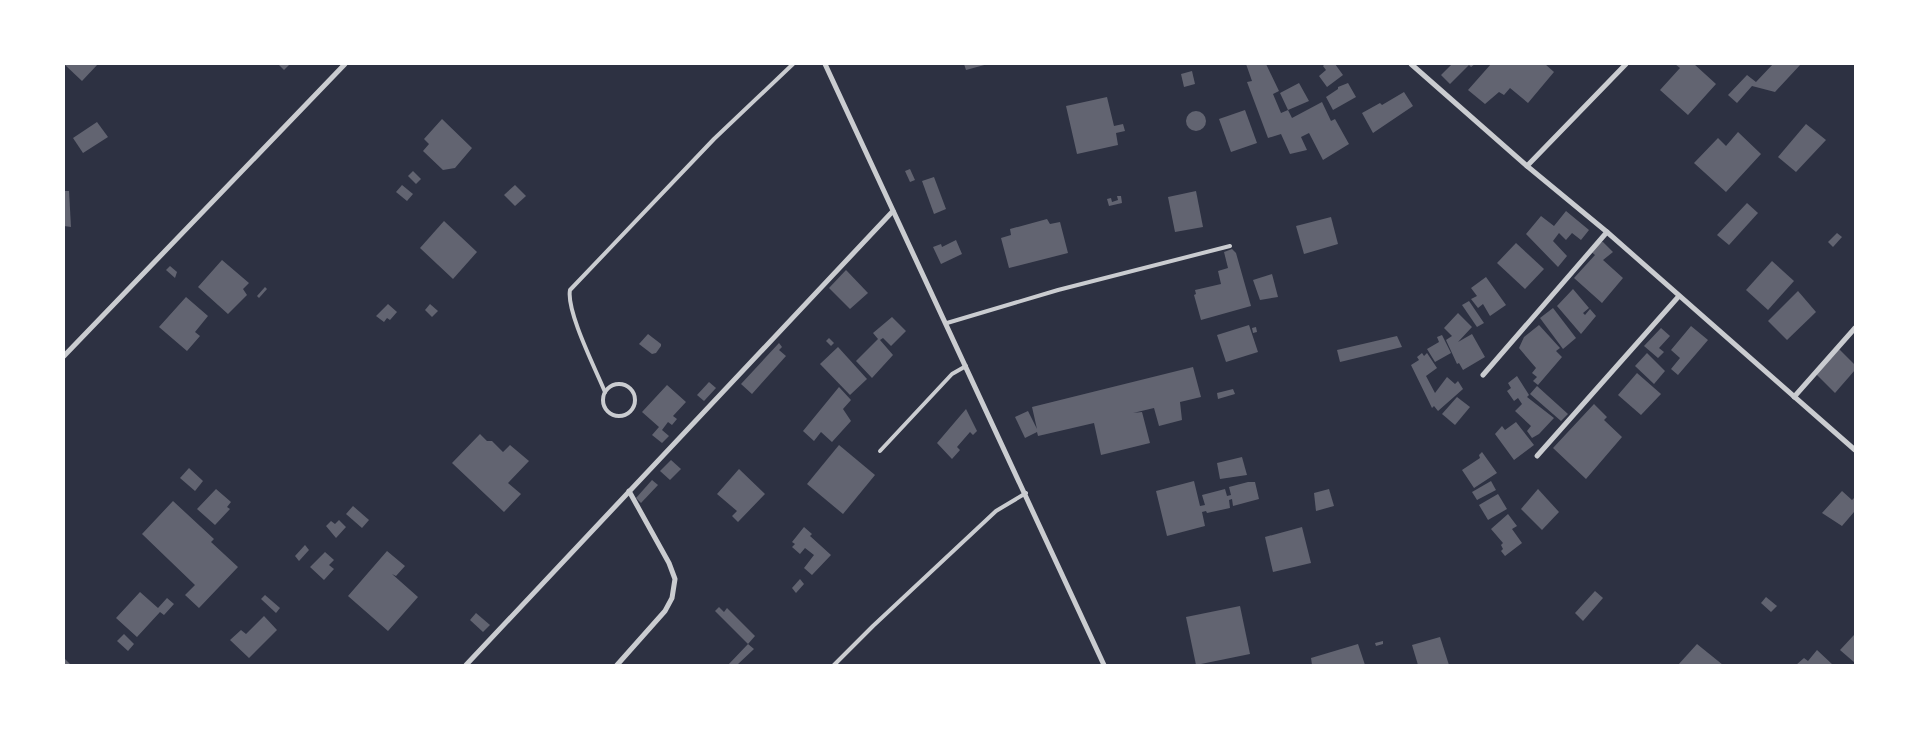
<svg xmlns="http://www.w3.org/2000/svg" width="1919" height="729" font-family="Mulish,sans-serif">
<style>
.building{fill:#626471}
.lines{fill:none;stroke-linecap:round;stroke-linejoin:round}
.service{stroke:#caccd0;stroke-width:4}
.minor{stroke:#caccd0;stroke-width:5}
</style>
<rect width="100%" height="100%" fill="#2d3142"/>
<g class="building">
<path d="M64 64H98L82 81Z"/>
<path d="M278 64H290L284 70Z"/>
<path d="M964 64H988L966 70Z"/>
<path d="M1246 64H1266L1279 91 1273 94 1281 113 1288 110 1280 93 1299 83 1309 101 1288 110 1292 118 1322 102 1331 121 1335 119 1349 144 1323 160 1309 133 1301 137 1307 150 1290 154 1281 134 1268 138 1247 82 1252 81Z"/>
<path d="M1325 64H1335L1343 75 1327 87 1319 76 1326 70 1323 66Z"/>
<path d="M1452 64H1475L1471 67 1469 65 1450 84 1441 75Z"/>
<path d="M1491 64H1545L1554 72 1528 103 1510 88 1504 95 1499 92 1485 104 1468 90Z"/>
<path d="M1675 64H1694L1716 84 1688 115 1660 90 1680 68Z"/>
<path d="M1773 64H1801L1775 92 1752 86 1737 103 1728 95 1747 75 1756 82Z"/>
<path d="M1192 71 1195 84 1184 87 1181 74Z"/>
<path d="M1348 83 1356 97 1333 110 1326 97 1338 89V87Z"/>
<path d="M1404 92 1413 106 1373 133 1362 113 1380 103 1382 105Z"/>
<path d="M1107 97 1114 126 1123 124 1125 131 1116 133 1118 145 1077 154 1066 106Z"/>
<path d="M1245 110 1257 143 1231 152 1219 119Z"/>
<circle cx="1196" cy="121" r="10"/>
<path d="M442 119 472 148 455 168 443 170 423 151 429 144 424 139Z"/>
<path d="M97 122 108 137 83 153 73 138Z"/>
<path d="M1806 124 1826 140 1796 172 1778 157Z"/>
<path d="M1738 132 1761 154 1726 192 1694 163 1718 138 1726 146Z"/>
<path d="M910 169 915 180 910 182 905 171Z"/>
<path d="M413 171 421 179 416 184 408 176Z"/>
<path d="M934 177 946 209 934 214 922 181Z"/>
<path d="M402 185 413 194 407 201 396 192Z"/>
<path d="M515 185 526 196 515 206 504 195Z"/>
<path d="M64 191H69L71 227 64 226Z"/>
<path d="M1196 191 1203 227 1175 232 1168 197Z"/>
<path d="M1117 196H1121L1122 203 1109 206 1107 199 1111 198 1112 202 1118 200Z"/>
<path d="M1747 203 1758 213 1729 245 1717 235Z"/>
<path d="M1566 211 1589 230 1581 240 1572 233 1566 240 1559 233 1553 241 1567 256 1558 267 1526 234 1541 216 1554 226Z"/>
<path d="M1331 217 1338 244 1304 254 1296 226Z"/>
<path d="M1047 219 1050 224 1060 222 1068 253 1009 268 1001 238 1011 235 1010 229Z"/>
<path d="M444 221 477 252 453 279 420 248Z"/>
<path d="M1837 233 1842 237 1833 247 1828 242Z"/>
<path d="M956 240 962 254 941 264 933 247 941 244 942 247Z"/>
<path d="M1603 242 1613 252 1603 260 1623 278 1602 303 1574 278 1595 255 1589 250 1595 243Z"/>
<path d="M1516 243 1544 269 1525 289 1497 263Z"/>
<path d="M1232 249 1236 253 1251 306 1201 320 1194 295 1196 294 1195 290 1221 284 1218 271 1228 268 1224 252Z"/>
<path d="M222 260 249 283 243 289 247 295 228 314 198 287Z"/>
<path d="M1772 261 1794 281 1768 310 1746 290Z"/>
<path d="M170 266 177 272 175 278 166 270Z"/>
<path d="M846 270 868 293 850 309 829 288Z"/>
<path d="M1272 274 1278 297 1260 300 1253 280Z"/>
<path d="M1486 277 1506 305 1490 316 1483 304 1478 308 1471 299 1477 296 1471 288Z"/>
<path d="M265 287 267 289 259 298 257 296Z"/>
<path d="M1573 289 1589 308 1583 313 1585 315 1590 309 1596 316 1581 334 1557 306Z"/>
<path d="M1798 291 1816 312 1787 340 1768 321Z"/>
<path d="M186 297 208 316 195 332 200 336 187 351 159 327Z"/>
<path d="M1469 301 1484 323 1477 327 1462 305Z"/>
<path d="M388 304 397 312 390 320 387 318 384 322 376 316Z"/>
<path d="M430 304 438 311 432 317 425 310Z"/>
<path d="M1553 308 1576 338 1563 349 1540 318Z"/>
<path d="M1458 313 1472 327 1458 342 1472 334 1485 357 1463 370 1459 363 1457 364 1446 340 1452 336 1444 328Z"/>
<path d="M892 317 906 331 891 346 883 338 880 340 893 355 872 378 856 361 878 339 873 333Z"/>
<path d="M1249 325 1258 352 1226 362 1217 335Z"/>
<path d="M1539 325 1560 348 1556 351 1562 357 1538 385 1533 381 1537 377 1532 373 1536 368 1519 348 1524 337Z"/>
<path d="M1691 326 1708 340 1678 375 1671 369 1680 358 1671 350Z"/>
<path d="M1256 327 1257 332 1253 333 1252 328Z"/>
<path d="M1661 328 1670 336 1659 348 1664 352 1658 358 1644 346Z"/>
<path d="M648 334 661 344V346L656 353 652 354 639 344Z"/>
<path d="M1442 335 1451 353 1435 362 1427 349 1439 342 1437 337Z"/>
<path d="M1397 336 1402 347 1340 362 1337 350Z"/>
<path d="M829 338 834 343 831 346 826 341Z"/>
<path d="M779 343 782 347 779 350 786 356 752 394 741 384Z"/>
<path d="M838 347 867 379 850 395 820 364Z"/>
<path d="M1838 348 1855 365V370L1835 393 1816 374Z"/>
<path d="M1422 353 1424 356 1427 353 1437 368 1426 376 1435 393 1447 377 1455 384 1458 381 1463 389 1438 411 1434 406 1432 408 1411 365 1419 360 1417 357Z"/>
<path d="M1647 353 1665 371 1654 384 1635 366Z"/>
<path d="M1193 367 1201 397 1180 402 1182 420 1159 426 1154 408 1133 413 1142 412 1150 443 1101 455 1094 423 1038 436 1037 432 1025 438 1015 417 1028 411 1037 429 1032 407Z"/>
<path d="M1637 373 1661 394 1641 415 1618 395Z"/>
<path d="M1517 376 1529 395 1527 397 1554 418 1539 434 1532 438 1527 431 1531 426 1515 411 1522 404 1518 398 1514 401 1507 391 1511 388 1508 383Z"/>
<path d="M709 382 716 388 704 401 697 395Z"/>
<path d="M667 385 686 402 673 416 677 419 672 425 668 422 662 430 669 436 662 443 652 435 659 427 642 412Z"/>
<path d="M1537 386 1568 414 1561 421 1530 394Z"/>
<path d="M839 387 851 400 843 409 851 421 832 442 821 432 814 441 803 431Z"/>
<path d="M1233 389 1235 394 1218 399 1217 393Z"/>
<path d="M1457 397 1470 407 1455 425 1442 414Z"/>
<path d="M1594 404 1607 417 1604 420 1622 437 1586 479 1553 448Z"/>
<path d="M966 409 977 431 973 435 970 432 957 447 960 450 952 459 937 443Z"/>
<path d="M1516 422 1534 445 1514 460 1495 434 1502 426 1505 430Z"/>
<path d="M480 434 487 441H492L503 452 510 445 529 461 508 483 521 494 504 512 452 463Z"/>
<path d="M839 445 875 475 843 514 807 484Z"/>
<path d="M1482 452 1497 473 1474 488 1462 470 1480 458 1479 455Z"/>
<path d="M1242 457 1247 475 1220 479 1217 463Z"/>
<path d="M671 460 681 469 670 480 660 471Z"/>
<path d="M189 468 203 481 195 491 180 478Z"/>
<path d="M739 469 765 494 738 522 732 516 737 511 717 494Z"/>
<path d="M652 480 658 485 641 503 636 498Z"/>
<path d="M1194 481 1200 506 1205 505 1202 495 1225 489 1227 496 1231 495 1229 487 1248 482H1255L1259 499 1233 506 1232 499 1229 500 1230 508 1207 513 1206 511 1202 512 1205 526 1167 536 1156 491Z"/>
<path d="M1491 481 1496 490 1477 500 1472 492Z"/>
<path d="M216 489 231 502 227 507 230 509 215 525 197 509Z"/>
<path d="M1329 489 1334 506 1316 511 1314 493Z"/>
<path d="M1538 489 1559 512 1542 530 1521 509Z"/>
<path d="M1842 491 1852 500 1855 497V513L1854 512 1842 526 1822 513Z"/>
<path d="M1498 494 1507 509 1488 520 1479 505Z"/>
<path d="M173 501 214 539 211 542 238 567 199 608 185 595 195 585 142 534Z"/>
<path d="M353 506 369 520 362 528 346 514Z"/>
<path d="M1508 514 1517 526 1512 529 1522 543 1505 556 1501 551 1503 549 1501 545 1503 543 1491 529Z"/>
<path d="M339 520 346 527 336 538 326 526 331 521 335 524Z"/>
<path d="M804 527 812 534 810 536 831 555 812 575 804 568 814 555 805 548 800 554 792 547 795 544 792 542Z"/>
<path d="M1302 527 1311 563 1273 572 1265 537Z"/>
<path d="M305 545 309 550 299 561 295 556Z"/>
<path d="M387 551 405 566 396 576 392 574 418 597 388 631 348 596Z"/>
<path d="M325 552 334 560 329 565 334 569 324 580 310 567Z"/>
<path d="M800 579 804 584 796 593 792 588Z"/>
<path d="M1595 591 1603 598 1583 621 1575 613Z"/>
<path d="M140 592 158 608 167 598 174 604 164 615 160 612 137 637 116 618Z"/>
<path d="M265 595 280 608 276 613 261 599Z"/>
<path d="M1766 597 1777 606 1771 612 1761 603Z"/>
<path d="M1240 606 1250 654 1196 665 1186 617Z"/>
<path d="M719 607 724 612 727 608 755 636 748 644 754 649 737 665H728L748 644 715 611Z"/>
<path d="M476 613 490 625 483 632 470 620Z"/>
<path d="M264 616 277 630 249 658 230 640 241 630 246 634Z"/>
<path d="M124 634 134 644 128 651 117 641Z"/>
<path d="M1854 635 1855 637V663L1840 650Z"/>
<path d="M1440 637 1449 665H1418L1412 645Z"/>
<path d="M1383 641V644L1376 646 1375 643Z"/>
<path d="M1358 644 1365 665H1312L1311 658Z"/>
<path d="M1697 644 1723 665H1678Z"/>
<path d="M1817 650 1833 665H1796L1804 658 1808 661Z"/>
<path d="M65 659 71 665H64Z"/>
</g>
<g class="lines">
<g class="service">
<path d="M947 323 1058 290 1230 246"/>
<circle cx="619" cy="400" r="16"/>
<path d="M605 392C596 370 566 311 570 290L714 139 793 64"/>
<path d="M880 451 952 374 966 366"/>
<path d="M834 665 873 626 996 511 1026 493"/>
</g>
<g class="minor">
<path d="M825 64 1104 665"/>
<path d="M1411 64 1527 166 1607 232"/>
<path d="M1527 166 1626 64"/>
<path d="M64 356 345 64"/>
<path d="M1483 375 1607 232 1855 450"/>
<path d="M1794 397 1855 328"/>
<path d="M1537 456 1679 296"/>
<path d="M466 665 893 211"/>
<path d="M617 665 665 611 672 598 675 579 669 563 629 491"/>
</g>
</g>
<rect width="1919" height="729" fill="none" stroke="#ffffff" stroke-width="130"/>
</svg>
